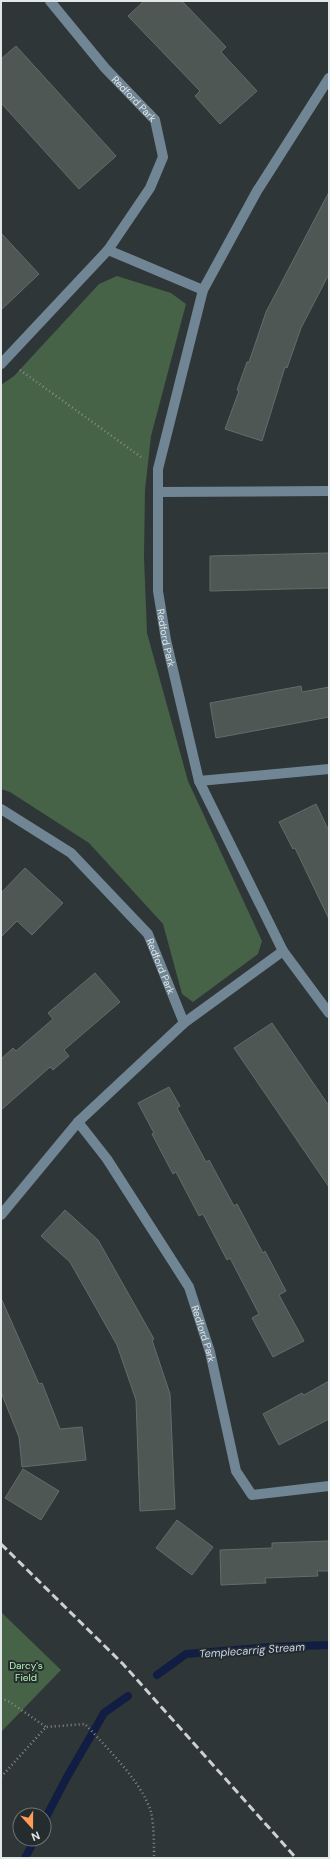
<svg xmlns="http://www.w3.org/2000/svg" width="330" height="1859" font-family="'DM Sans',sans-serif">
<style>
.green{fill:#466247}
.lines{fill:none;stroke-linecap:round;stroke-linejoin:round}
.stream{stroke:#121d43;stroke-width:8}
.building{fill:#4f5755;stroke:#646c6a}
.path{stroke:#858b8c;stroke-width:2.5;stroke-dasharray:1 3;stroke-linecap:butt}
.minor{stroke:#708694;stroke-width:10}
.rail{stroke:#cbd0d1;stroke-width:3;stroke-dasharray:8 4;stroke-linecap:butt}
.labels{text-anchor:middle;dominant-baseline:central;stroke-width:4;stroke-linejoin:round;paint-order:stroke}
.street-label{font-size:10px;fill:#e1e6e7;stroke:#252c2d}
.park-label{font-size:10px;fill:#b7f5b8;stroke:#252c2d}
.water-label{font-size:11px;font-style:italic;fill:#cbd6f2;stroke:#252c2d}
</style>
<rect width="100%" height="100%" fill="#2f3637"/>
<g class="green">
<path d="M117 276 171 293 186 304 151 436 145 490 144 557 147 633 188 781 262 941 258 954 193 1002 182 994 163 924 89 843 10 792 1 789V385L14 376 99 284Z"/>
<path d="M1 1612 61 1670 1 1732Z"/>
</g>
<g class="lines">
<g class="stream">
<path d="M157 1675 186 1654 270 1647 329 1645"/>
<path d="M44 1821 67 1777 104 1713 128 1696"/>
<path d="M25 1858 35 1839"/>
</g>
</g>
<g class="building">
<path d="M144 1H182L226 47 221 52 257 91 220 124 195 96 200 91 128 16Z"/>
<path d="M16 46 116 156 79 189 1 103V59Z"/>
<path d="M329 192V274L301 328 287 368 285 367 262 441 225 429 239 391 237 390 247 362H249L266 312Z"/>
<path d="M1 233 39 274 1 310Z"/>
<path d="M329 553V588L210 591V556Z"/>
<path d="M301 686 302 692 329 687V717L216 738 210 703Z"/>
<path d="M316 804 329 831V919L295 848 293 849 279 822Z"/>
<path d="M25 868 63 903 32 935 17 921 1 937V893Z"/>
<path d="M95 973 120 1002 64 1050 69 1056 53 1070 50 1067 1 1110V1059L13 1048 16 1051 53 1019 48 1013Z"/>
<path d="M272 1023 329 1106V1187L234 1048Z"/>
<path d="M169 1087 180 1106 177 1108 206 1162 209 1160 234 1206 237 1204 263 1253 265 1251 286 1291 279 1295 304 1341 273 1357 252 1318 259 1314 230 1258 227 1260 203 1214 199 1216 176 1172 173 1174 152 1134 154 1133 138 1103Z"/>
<path d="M65 1210 98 1240 154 1339 152 1340 170 1394 175 1509 140 1511 136 1400 117 1345 70 1262 41 1236Z"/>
<path d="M1 1298 39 1384 42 1383 60 1429 82 1427 86 1460 22 1467 19 1437 1 1392Z"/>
<path d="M329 1381V1419L279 1445 263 1414 302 1393 304 1395Z"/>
<path d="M23 1469 59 1491 41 1520 5 1498Z"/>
<path d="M177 1520 213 1547 192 1575 156 1548Z"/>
<path d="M329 1541V1571H317L318 1576 265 1578 266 1583 221 1585 220 1550 272 1548V1543Z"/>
</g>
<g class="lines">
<g class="path">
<path d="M20 370 141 457"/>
<path d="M1 1698 10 1702 46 1727"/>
<path d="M1 1777 46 1727 85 1724C106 1747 142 1782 151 1812 154 1824 154 1845 154 1858"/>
</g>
<g class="minor">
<path id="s1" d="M50 1 105 68 155 120 163 157 150 188 108 250"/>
<path id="s2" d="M329 78 257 191 203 290 158 469V591L166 640 199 781 283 951 329 1013"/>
<path d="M1 364 108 250 203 290"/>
<path d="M158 492 329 491"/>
<path d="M199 781 329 769"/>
<path id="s3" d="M1 809 71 853 148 934 184 1023"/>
<path id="s4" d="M78 1122 107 1159 189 1287 210 1352 236 1471 252 1495 329 1486"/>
<path d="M1 1215 78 1122 184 1023 283 951"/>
</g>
<path class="rail" d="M1 1544 123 1664 296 1858"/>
</g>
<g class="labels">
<g class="street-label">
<text stroke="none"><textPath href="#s1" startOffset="129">Redford Park</textPath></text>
<text stroke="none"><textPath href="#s2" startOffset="601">Redford Park</textPath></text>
<text stroke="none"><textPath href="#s3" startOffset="229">Redford Park</textPath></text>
<text stroke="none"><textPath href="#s4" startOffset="248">Redford Park</textPath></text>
</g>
<g class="park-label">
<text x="26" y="1665">Darcy's<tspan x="26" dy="12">Field</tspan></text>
</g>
<g class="water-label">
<text transform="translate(252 1650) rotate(-4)">Templecarrig Stream</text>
</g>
</g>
<rect width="330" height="1859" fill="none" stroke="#e1e6e7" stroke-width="4"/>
<g transform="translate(32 1827) rotate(159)"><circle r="19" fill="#252c2d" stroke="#707677"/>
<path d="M0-3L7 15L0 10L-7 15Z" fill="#fe9b59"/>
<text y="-6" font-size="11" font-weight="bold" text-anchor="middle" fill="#e1e6e7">N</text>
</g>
</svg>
